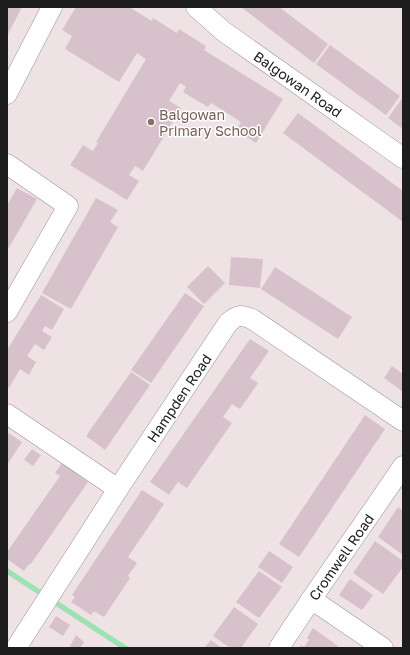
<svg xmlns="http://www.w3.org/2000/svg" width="410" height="655" font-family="'Golos Text',sans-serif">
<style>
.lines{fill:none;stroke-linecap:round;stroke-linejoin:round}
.stream{stroke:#9de2b3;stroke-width:5.5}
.building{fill:#d7c2cc}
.minor-casing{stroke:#949494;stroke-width:21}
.minor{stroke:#fff;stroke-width:20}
.education-dot{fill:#8d6e63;stroke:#fff;stroke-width:1.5}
.labels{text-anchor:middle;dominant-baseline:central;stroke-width:3;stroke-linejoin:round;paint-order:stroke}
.street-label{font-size:14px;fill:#1d1d1d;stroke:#fff}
.education-label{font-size:14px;fill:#785e54;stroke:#fff;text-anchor:start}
</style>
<rect width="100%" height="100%" fill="#efe2e5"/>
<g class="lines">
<path class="stream" d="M7 571 125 648"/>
</g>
<g class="building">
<path d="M7 7H22L7 36Z"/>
<path d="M76 7H129L152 21 153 18 177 33 179 29 206 46 204 50 283 99 256 143 236 131 241 122 211 103 208 107 183 92 186 87 180 83 169 101 181 108 143 171 135 166 129 175 139 181 127 200 70 165 83 145 93 151 98 143 96 142 146 59 137 53 119 82 65 49 72 36 62 30Z"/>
<path d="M241 7H279L328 44 314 63Z"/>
<path d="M330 45 400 96 386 115 316 64Z"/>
<path d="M403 97V129L388 118Z"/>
<path d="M298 113 403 191V222L283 133Z"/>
<path d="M17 188 37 199 7 251V205Z"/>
<path d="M96 198 118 210 110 222 118 227 71 309 42 293Z"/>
<path d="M231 257 263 259 260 288 229 285Z"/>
<path d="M208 266 225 283 204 304 187 287Z"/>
<path d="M275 267 352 317 338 339 261 289Z"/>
<path d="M185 293 204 306 151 383 131 370Z"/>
<path d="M41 295 64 309 52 330 45 326 42 331 52 337 44 350 35 344 27 356 36 362 29 375 20 369 9 388 7 386V350Z"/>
<path d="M250 339 269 351 250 378 258 383 240 409 232 404 223 417 232 423 187 488 178 482 169 495 150 482Z"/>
<path d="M392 366 403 374V392L384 378Z"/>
<path d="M131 372 150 385 105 450 86 436Z"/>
<path d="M365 415 385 429 299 557 279 544Z"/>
<path d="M7 432 22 442 7 465Z"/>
<path d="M32 449 41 455 33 466 24 460Z"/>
<path d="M62 463 88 482 30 565 29 564 24 571 7 559V552L60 476 55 473Z"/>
<path d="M142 490 164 504 128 557 137 563 128 576 130 578 104 617 94 611 91 615 71 602 75 597 72 595Z"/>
<path d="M398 507 403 511V555L378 537Z"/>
<path d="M375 541 403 561V567L383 594 353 573Z"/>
<path d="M269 551 293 567 282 583 258 567Z"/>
<path d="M259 571 282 587 259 618 236 602Z"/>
<path d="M350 579 373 595 362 610 339 595Z"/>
<path d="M234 607 258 624 241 648H230L213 636Z"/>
<path d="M56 616 70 625 63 636 49 627Z"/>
<path d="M313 628 338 646 337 648H300L301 645 304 647 309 640 307 638Z"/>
<path d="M76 635 84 642 80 648H69Z"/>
<path d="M211 640 222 648H204Z"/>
</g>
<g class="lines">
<defs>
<g id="minor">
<path d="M196 7 223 31 403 158"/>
<path d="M7 94 52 7"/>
<path d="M7 164 68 206 7 312"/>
<path d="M7 414 118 489"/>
<path d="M311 599 383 648"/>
<path d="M16 648 118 489 228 323C238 314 241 315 252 319L403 421"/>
<path d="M279 648C319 586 362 527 403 466"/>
</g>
</defs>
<use href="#minor" class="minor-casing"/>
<use href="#minor" class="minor"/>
</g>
<circle class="education-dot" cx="151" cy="122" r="4"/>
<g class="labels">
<g class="street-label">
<text transform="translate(298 84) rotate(35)">Balgowan Road</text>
<text transform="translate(179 398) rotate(-56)">Hampden Road</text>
<text transform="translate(341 557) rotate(-55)">Cromwell Road</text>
</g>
<g class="education-label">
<text x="159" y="114">Balgowan<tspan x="159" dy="16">Primary School</tspan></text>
</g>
</g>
<rect width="410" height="655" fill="none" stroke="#1d1d1d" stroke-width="16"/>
</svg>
